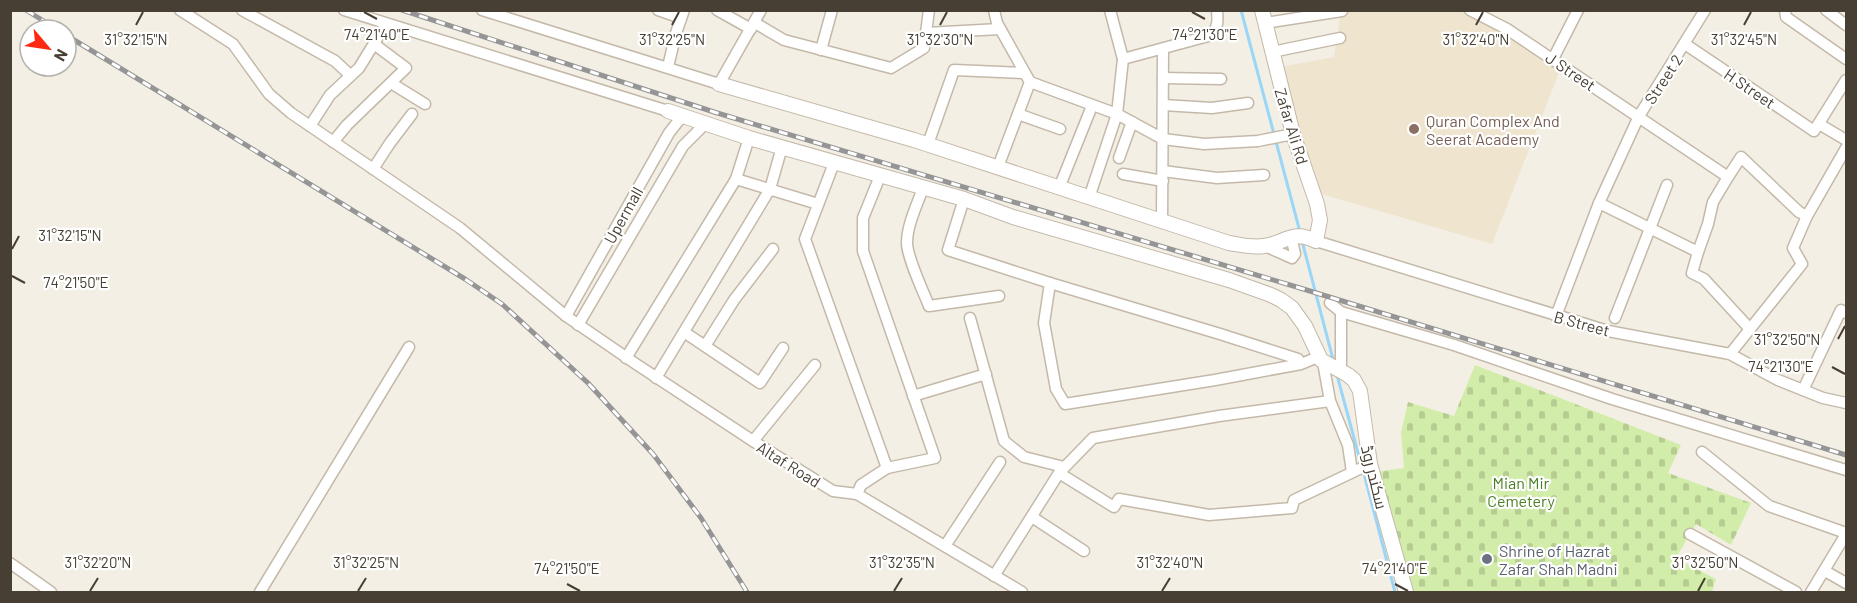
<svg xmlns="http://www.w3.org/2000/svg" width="1857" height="603" font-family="Barlow,Cairo,sans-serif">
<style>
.education{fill:#efe4cd}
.cemetery{fill:url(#cemetery-stones)}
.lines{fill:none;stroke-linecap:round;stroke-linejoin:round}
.stream{stroke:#9ad6f8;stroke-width:3}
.minor-casing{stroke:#c4b9a9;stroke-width:13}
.tertiary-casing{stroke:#c4b9a9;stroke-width:16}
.minor{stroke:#fff;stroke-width:10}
.tertiary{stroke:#fff;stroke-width:14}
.rail-casing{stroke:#959595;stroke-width:5}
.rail{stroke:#fff;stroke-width:3;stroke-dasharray:9;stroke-linecap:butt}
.ticks{fill:none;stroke:#473f34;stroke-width:2}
.education-dot{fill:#8d6e63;stroke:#fff;stroke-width:2}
.worship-dot{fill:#6b7280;stroke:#fff;stroke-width:2}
.labels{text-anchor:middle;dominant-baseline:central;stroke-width:4.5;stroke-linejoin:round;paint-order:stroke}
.street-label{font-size:16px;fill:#473f34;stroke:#fff}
.education-label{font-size:16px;fill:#785e54;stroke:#fff;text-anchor:start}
.park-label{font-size:16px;fill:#497f21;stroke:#fff}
.worship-label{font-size:16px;fill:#5b616d;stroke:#fff;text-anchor:start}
.ticks-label{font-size:15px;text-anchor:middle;fill:#473f34;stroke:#fff;stroke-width:4.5;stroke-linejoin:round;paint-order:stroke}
</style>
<defs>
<pattern id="cemetery-stones" width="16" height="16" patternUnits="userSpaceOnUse" patternTransform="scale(1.5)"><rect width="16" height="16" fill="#d2eda9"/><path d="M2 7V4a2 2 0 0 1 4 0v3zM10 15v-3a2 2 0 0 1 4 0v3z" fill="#b6cc92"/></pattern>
</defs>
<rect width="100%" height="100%" fill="#f4efe5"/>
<path class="education" d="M1341 10 1468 11 1562 65 1492 244 1308 190 1275 68 1334 57Z"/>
<path class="cemetery" d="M1475 365 1681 445 1668 473 1751 503 1731 545 1696 524 1676 558 1716 579 1712 592H1405L1375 472 1404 468 1401 433 1408 402 1454 416Z"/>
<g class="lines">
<g class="stream">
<path d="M1241 10 1300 232"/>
<path d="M1302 241 1334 363"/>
<path d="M1337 375 1361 464"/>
<path d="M1363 470 1395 592"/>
</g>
<defs>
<g id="minor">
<path d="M180 10 233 44 269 94 291 113 460 228 566 316 636 364 753 441 833 491 857 494 1022 592"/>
<path d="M242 10 335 61 350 75"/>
<path d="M344 10 668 111"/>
<path d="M482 10 719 84 761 10"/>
<path d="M658 10 681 18"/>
<path d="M717 10 751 29"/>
<path d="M994 10 997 23 1030 82 1117 114 1163 139 1204 144 1258 141 1293 134"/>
<path d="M1110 10 1123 59"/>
<path d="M1470 10 1507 29 1728 177 1713 202 1708 224 1698 252"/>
<path d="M1785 10 1786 17 1846 59"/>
<path d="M1826 10 1846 25"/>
<path d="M755 23 784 40 891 68 924 48 929 10"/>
<path d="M1265 23 1342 11"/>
<path d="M926 33 1000 29"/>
<path d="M1685 44 1814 131 1846 80"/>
<path d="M821 50 832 10"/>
<path d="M1272 52 1340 38"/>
<path d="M1553 59 1578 10"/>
<path d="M668 67 676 33 684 10"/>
<path d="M1163 78 1221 79"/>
<path d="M391 83 425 104"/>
<path d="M1163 105 1212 108 1248 103"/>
<path d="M1018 114 1060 129"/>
<path d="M1819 124 1846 140"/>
<path d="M310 126 330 95 359 68 386 24"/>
<path d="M333 142 347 125 406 68 374 44"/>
<path d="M928 144 954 70 1024 73"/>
<path d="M1119 158 1132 122"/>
<path d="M834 163 805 239 887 468 861 485 857 494"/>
<path d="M998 167 1030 82"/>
<path d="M373 169 390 143 412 114"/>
<path d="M1163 171 1217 178 1264 175"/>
<path d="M1123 174 1163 181"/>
<path d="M880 176 863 218V251L935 458 887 468"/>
<path d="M1728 177 1741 157 1799 212 1807 216"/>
<path d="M736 179 818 204"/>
<path d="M923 188C917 205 907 225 907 243 907 257 923 291 929 306L999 296"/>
<path d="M1059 188 1092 106"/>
<path d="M1089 198 1117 114 1123 59 1212 35C1218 27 1218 20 1217 10"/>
<path d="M964 199 948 250 1050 283"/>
<path d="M1599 203 1698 252 1692 273 1704 279 1750 329"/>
<path d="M1162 222 1163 49"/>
<path d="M1316 241 1608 331 1730 354 1778 380 1823 398 1846 403"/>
<path d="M1265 246 1292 258 1295 254 1291 236"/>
<path d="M1330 303 1341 312 1454 345 1612 399 1846 470"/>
<path d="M1341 312V371"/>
<path d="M566 316 669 133 683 115"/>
<path d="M1556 316 1599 203 1639 116 1705 10"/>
<path d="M970 318 1004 441 1024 457 1064 467"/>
<path d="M1615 318 1667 185"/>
<path d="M578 325 683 146 706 123"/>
<path d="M684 332 760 383 783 348"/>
<path d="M705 346 734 300 773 249"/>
<path d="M1730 354 1802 264 1793 248 1807 216 1846 148"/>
<path d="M626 358 736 179 749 138"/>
<path d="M1323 362 1330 401 1348 445 1352 472"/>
<path d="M1301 364 1298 359 1220 334 1050 283 1044 323 1056 389 1065 404 1215 380 1301 364 1318 357"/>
<path d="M656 378 770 189 782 147"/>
<path d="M1803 390 1841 310 1846 313"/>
<path d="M913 396 986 374"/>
<path d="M753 441 815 365"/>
<path d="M1702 452 1769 506 1846 533"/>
<path d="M1059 473 1093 438 1219 416 1330 401"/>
<path d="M1032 517 1084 551"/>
<path d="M1690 534 1796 592"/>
<path d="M945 546 1000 462"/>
<path d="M10 563 51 592"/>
<path d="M1825 571 1846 583"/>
<path d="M994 576 1059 473 1114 507 1119 499 1209 515 1292 508 1294 500 1370 464"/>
<path d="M260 592 409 347"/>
<path d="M1811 592 1846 534"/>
</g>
<g id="tertiary">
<path d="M719 84 914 140 1229 243C1241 245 1252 248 1264 246 1286 243 1292 229 1316 241L1320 220 1317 204 1293 134 1262 10"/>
<path d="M668 111 749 138 964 199 1013 217 1229 280 1271 295 1281 300 1292 308 1305 326 1321 360 1348 375 1354 380 1360 391 1370 464 1406 592"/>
</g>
</defs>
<use href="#minor" class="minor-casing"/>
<use href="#tertiary" class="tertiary-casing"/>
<use href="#minor" class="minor"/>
<use href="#tertiary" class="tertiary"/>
<defs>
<g id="rail">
<path d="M26 10 58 30"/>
<path d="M402 10 714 112 1300 288 1846 455"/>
<path d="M66 35 465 279 502 304 588 383 653 454 701 518 747 592"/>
</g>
</defs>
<use href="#rail" class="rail-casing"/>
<use href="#rail" class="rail"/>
</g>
<path class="ticks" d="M364 12 377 19M1192 12 1205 19M136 25 143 12M672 25 679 12M940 25 947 12M1476 25 1483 12M1744 25 1751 12M12 249 19 236M12 276 25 283M1838 339 1845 326M1832 367 1845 374M567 584 580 591M1395 584 1408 591M90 591 98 578M358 591 366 578M894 591 902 578M1162 591 1170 578M1698 591 1705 578"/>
<circle class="education-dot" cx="1414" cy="129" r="6"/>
<circle class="worship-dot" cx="1487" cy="559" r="6"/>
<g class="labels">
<g class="street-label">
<text transform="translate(1571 71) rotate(34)">J Street</text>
<text transform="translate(1663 79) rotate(-57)">Street 2</text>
<text transform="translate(1750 88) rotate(34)">H Street</text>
<text transform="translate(1292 126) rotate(73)">Zafar Ali Rd</text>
<text transform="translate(623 215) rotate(-61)">Upermall</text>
<text transform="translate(1582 323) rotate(15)">B Street</text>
<text transform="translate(789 464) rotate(32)">Altaf Road</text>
<text transform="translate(1375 477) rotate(76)">سکندر روڈ</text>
</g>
<g class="education-label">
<text x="1426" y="120">Quran Complex And<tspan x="1426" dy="18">Seerat Academy</tspan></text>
</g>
<g class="park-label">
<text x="1521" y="482">Mian Mir<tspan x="1521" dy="18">Cemetery</tspan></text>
</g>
<g class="worship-label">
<text x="1499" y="550">Shrine of Hazrat<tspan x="1499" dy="18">Zafar Shah Madni</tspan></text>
</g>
</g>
<g class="ticks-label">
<text x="377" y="40">74°21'40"E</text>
<text x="1205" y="40">74°21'30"E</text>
<text x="136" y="45">31°32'15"N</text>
<text x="672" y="45">31°32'25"N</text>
<text x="940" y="45">31°32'30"N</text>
<text x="1476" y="45">31°32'40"N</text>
<text x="1744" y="45">31°32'45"N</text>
<text x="70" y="241">31°32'15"N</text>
<text x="76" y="288">74°21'50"E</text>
<text x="1787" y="345">31°32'50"N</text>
<text x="1781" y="372">74°21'30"E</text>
<text x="98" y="568">31°32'20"N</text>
<text x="366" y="568">31°32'25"N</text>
<text x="902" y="568">31°32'35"N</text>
<text x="1170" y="568">31°32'40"N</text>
<text x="1705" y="568">31°32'50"N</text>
<text x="567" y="574">74°21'50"E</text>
<text x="1395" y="574">74°21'40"E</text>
</g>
<rect width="1857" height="603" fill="none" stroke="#473f34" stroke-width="24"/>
<g transform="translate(48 48) rotate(119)"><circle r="28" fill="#ffffff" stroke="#b5b2ae" stroke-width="1.5"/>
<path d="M0-4.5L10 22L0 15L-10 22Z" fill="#ff2911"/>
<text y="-9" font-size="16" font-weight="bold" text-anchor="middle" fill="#473f34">N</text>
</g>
</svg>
